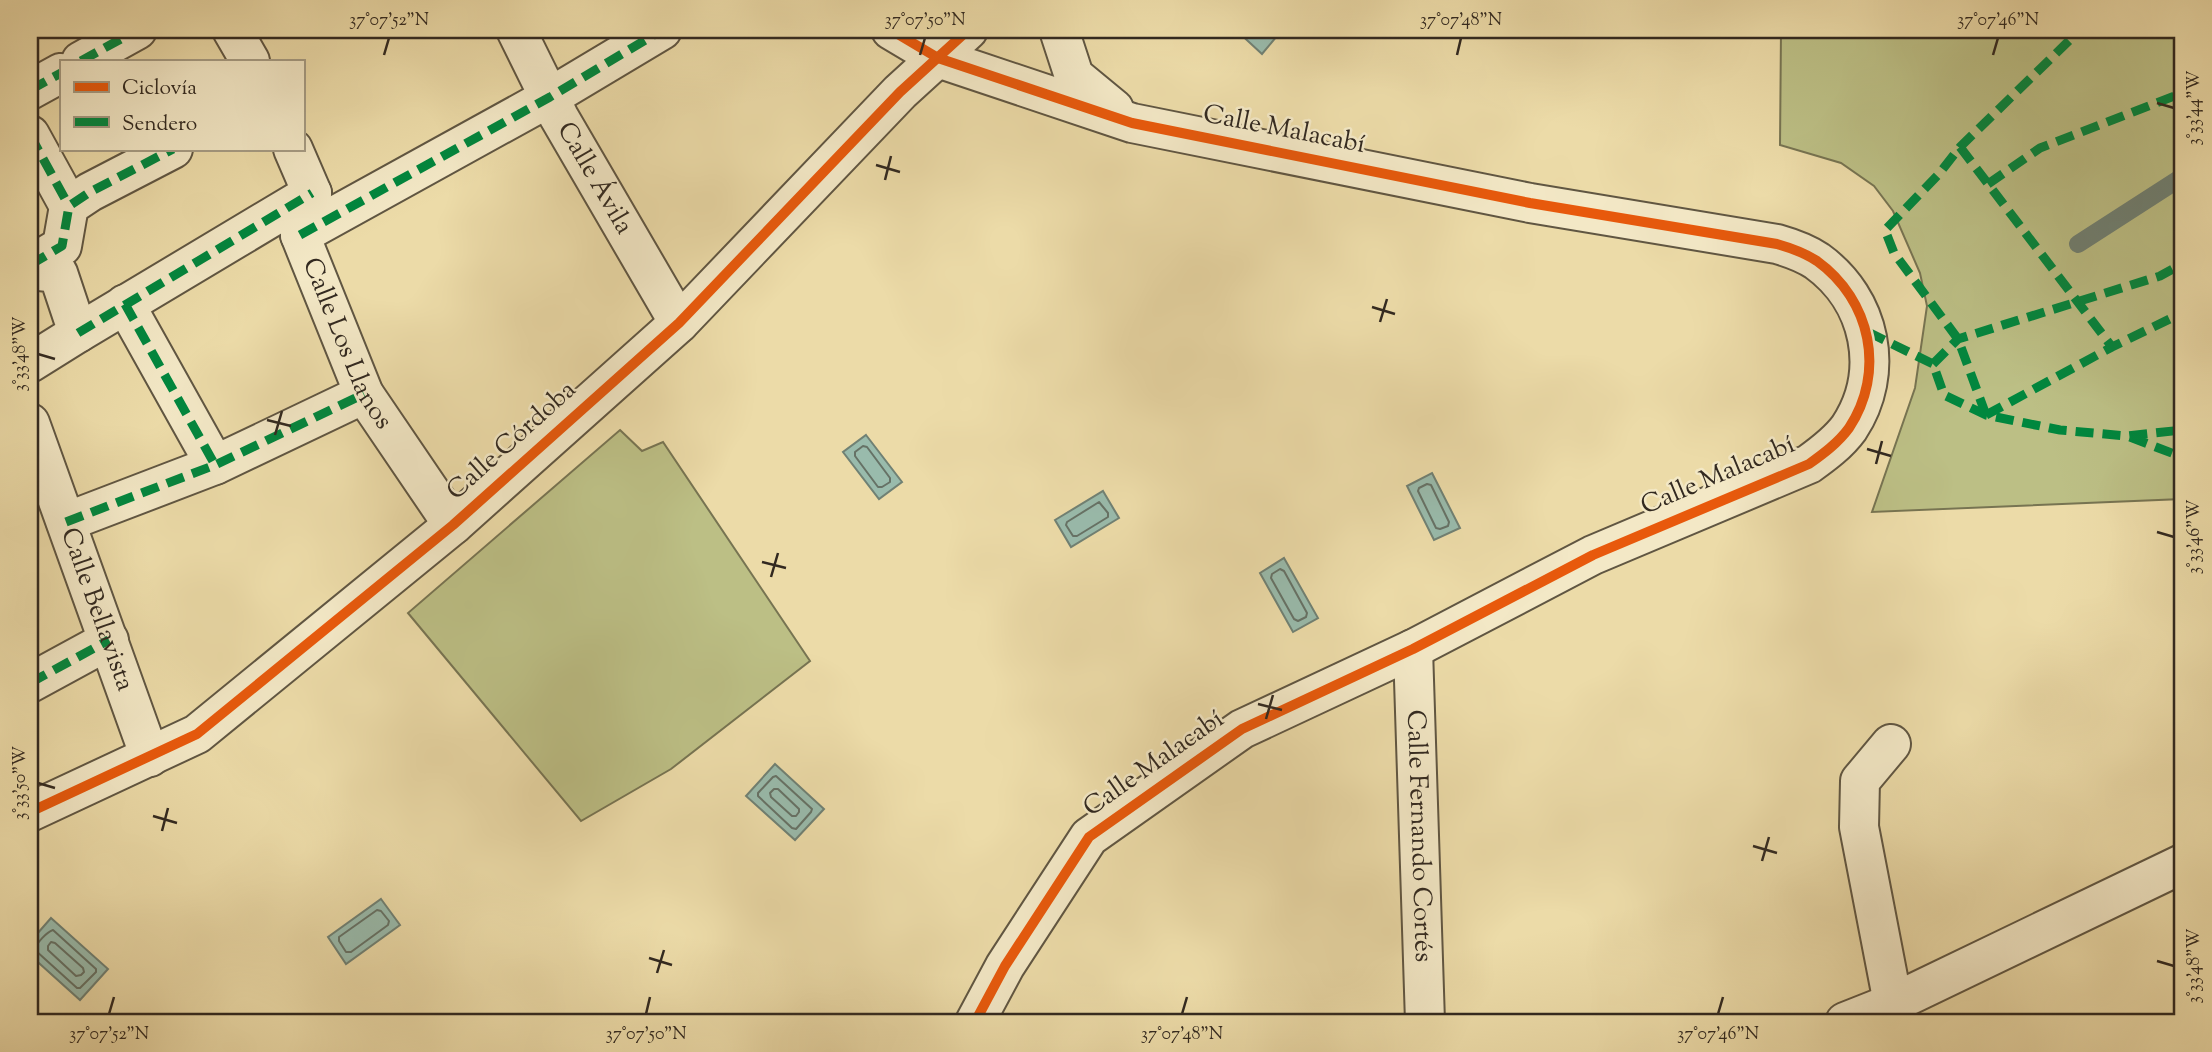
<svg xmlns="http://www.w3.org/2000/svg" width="2212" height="1052" font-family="'Sorts Mill Goudy',serif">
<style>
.green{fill:#bcbf85;stroke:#777452;stroke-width:2}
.water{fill:#99bbac;stroke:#708174;stroke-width:2}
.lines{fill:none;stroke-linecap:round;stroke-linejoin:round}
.shore{stroke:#667266;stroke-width:2}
.stream{stroke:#708174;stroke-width:18}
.pedestrian-casing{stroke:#605642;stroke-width:42}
.minor-casing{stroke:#605642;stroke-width:42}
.tertiary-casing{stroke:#605642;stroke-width:42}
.pedestrian{stroke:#f3e8c6;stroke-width:38}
.minor{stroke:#f3e8c6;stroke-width:38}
.tertiary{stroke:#f3e8c6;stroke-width:38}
.quiet{stroke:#00873e;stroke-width:9;stroke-dasharray:18 9;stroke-linecap:butt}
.cycleway-casing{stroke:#f3e8c6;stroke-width:15}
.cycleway{stroke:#e8590c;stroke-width:10}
.ticks{fill:none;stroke:#322920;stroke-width:2.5}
.labels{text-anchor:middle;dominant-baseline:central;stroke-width:5;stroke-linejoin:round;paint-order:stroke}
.street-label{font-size:26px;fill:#322920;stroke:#f3e8c6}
.neatline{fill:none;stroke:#322920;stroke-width:2.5}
.ticks-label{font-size:18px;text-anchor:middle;fill:#322920}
</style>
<rect width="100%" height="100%" fill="#ecdba8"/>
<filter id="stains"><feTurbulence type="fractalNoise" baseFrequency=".00286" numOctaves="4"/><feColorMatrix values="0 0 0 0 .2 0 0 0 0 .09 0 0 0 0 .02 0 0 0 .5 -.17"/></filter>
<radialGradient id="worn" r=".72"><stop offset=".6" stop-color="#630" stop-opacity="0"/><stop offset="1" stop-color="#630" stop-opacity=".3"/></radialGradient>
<g class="green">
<path d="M1781 30H2182V499L1872 512 1915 388 1927 306 1920 273 1893 211 1874 186 1841 163 1780 145Z"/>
<path d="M620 430 642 451 663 442 810 661 671 769 581 821 408 613Z"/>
</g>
<g class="water">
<path d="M1236 30H1282L1262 54Z"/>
<path d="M866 435 902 482 879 499 843 452Z"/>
<path d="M1432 473 1460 528 1434 540 1407 486Z"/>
<path d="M1103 491 1119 518 1071 547 1055 520Z"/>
<path d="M1284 558 1318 618 1293 632 1260 573Z"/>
<path d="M775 764 824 809 795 840 746 796Z"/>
<path d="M381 899 400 925 346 964 328 937Z"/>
<path d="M51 918 108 969 80 1000 30 955V942Z"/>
</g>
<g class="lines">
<g class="shore">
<path d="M863 446 867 447 890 478V482L882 487H878L855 456V452Z"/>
<path d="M1427 484 1431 485 1449 522 1448 526 1440 529 1436 528 1418 491 1419 488Z"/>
<path d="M1099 502 1108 513V517L1077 536H1073L1066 525 1067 522Z"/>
<path d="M1280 569 1284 571 1307 613 1306 617 1298 621 1294 619 1271 578 1272 574Z"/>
<path d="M776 776 812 809 811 812 796 829 792 828 758 796V793L773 777Z"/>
<path d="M774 789H778L799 809V812L796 816H792L771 797 770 793Z"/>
<path d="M377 910 381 911 389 921 388 925 351 952H346L339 941V937Z"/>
<path d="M53 930 96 969V972L80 988H77L35 950C36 943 47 932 53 930Z"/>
<path d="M51 942 55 943 83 968 84 972 81 975 76 976 48 950V946Z"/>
</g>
<path class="stream" d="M2078 244 2182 177"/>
<defs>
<g id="pedestrian">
<path d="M81 61 137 30"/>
<path d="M30 90 61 73"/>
<path d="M30 135 69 206"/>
<path d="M300 235 550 97 662 30"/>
<path d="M30 265 62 246 69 206 90 192 173 149"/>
<path d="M125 304 215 465"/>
<path d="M78 333 312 193"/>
<path d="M66 522 215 465 364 394"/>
<path d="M30 683 109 640"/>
</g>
<g id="minor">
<path d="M232 30 250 61"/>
<path id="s1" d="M516 30 559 117 679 323"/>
<path id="s2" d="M293 149 312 193 300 235 364 394 453 525"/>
<path d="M30 270 58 273 78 333 30 363"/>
<path id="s3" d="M30 423 150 757"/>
<path id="s4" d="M1413 649 1425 1022"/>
<path d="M1891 744 1860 781 1859 827 1893 1003"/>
<path d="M1845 1022 1893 1003 2182 864"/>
</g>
<g id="tertiary">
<path d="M891 30 938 58 1132 123 1530 203 1777 244C1791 248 1805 253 1817 261 1871 300 1886 372 1849 428 1838 443 1823 454 1809 464L1593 555 1413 649 1242 729 1089 837 1005 966 975 1022"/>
<path d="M1059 30 1074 76 1114 109"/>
<path d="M30 812 197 734 453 525 679 323 900 92 968 30"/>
</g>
</defs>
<use href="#pedestrian" class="pedestrian-casing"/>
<use href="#minor" class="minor-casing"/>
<use href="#tertiary" class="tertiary-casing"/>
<use href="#pedestrian" class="pedestrian"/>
<use href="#minor" class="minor"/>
<use href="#tertiary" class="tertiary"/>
<g class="quiet">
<path d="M81 61 137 30"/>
<path d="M30 90 61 73"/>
<path d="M30 135 69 206"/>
<path d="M1960 147 2112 347"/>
<path d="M1988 184 2040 148 2177 95 2182 89"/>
<path d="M300 235 550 97 662 30"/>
<path d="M30 265 62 246 69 206 90 192 173 149"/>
<path d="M125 304 215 465"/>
<path d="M1868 332 1933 364 1944 395 1986 415 2060 430 2127 436 2182 430"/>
<path d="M78 333 312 193"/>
<path d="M1933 364 1958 339 2160 276 2182 264"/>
<path d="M1986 415 1958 339 1894 253 1885 230 1938 175 1960 147 2080 30"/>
<path d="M1986 415 2112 347 2182 313"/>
<path d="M2130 437 2182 457"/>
<path d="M66 522 215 465 364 394"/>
<path d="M30 683 109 640"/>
</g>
<defs>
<g id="cycleway">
<path d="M891 30 938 58 1132 123 1530 203 1777 244C1791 248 1805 253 1817 261 1871 300 1886 372 1849 428 1838 443 1823 454 1809 464L1593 555 1413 649 1242 729 1089 837 1005 966 975 1022"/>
<path d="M30 812 197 734 453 525 679 323 900 92 968 30"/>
</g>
</defs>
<use href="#cycleway" class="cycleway-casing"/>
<use href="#cycleway" class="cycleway"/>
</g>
<path class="ticks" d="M384 55 389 38M920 55 925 38M1457 55 1461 38M1993 55 1998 38M2157 103 2174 108M876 165 900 172M885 180 891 156M1372 307 1395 314M1380 322 1387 299M38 354 55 359M267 420 291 426M275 435 282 411M1867 449 1891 456M1876 464 1882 441M2157 532 2174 537M762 562 786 568M771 577 778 553M1258 704 1282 710M1266 719 1273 695M38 783 55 788M153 816 177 823M162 831 168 808M1753 846 1777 853M1762 861 1769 837M649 958 672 965M2157 961 2174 966M657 973 664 950M109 1014 114 997M646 1014 650 997M1182 1014 1187 997M1718 1014 1723 997"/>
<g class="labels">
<g class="street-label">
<text transform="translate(1284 130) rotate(11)">Calle Malacabí</text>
<text stroke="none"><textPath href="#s1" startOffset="168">Calle Ávila</textPath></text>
<text stroke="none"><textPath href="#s2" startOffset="210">Calle Los Llanos</textPath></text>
<text transform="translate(512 441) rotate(-42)">Calle Córdoba</text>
<text transform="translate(1718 476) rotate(-23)">Calle Malacabí</text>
<text stroke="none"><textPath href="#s3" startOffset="198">Calle Bellavista</textPath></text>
<text transform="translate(1154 764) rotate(-35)">Calle Malacabí</text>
<text stroke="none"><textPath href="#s4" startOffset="187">Calle Fernando Cortés</textPath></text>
</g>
</g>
<rect width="2212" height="1052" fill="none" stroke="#ecdba8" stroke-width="77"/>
<rect x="60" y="60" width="245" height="91" fill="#f3e8c6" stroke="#a69c84" stroke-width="2"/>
<rect x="74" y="82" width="35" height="10" fill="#e8590c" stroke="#a69c84" stroke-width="2"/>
<text x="122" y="94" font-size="21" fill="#322920">Ciclovía</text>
<rect x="74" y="117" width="35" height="10" fill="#00873e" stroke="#a69c84" stroke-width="2"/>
<text x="122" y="130" font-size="21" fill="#322920">Sendero</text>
<rect x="38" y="38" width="2136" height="976" class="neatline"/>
<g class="ticks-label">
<text x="389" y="25">37°07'52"N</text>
<text x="925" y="25">37°07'50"N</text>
<text x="1461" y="25">37°07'48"N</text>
<text x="1998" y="25">37°07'46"N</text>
<text transform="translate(2193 108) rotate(-90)" y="6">3°33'44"W</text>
<text transform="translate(19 354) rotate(-90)" y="6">3°33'48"W</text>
<text transform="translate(2193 537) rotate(-90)" y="6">3°33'46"W</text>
<text transform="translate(19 783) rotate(-90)" y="6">3°33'50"W</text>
<text transform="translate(2193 966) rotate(-90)" y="6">3°33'48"W</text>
<text x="109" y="1039">37°07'52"N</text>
<text x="646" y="1039">37°07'50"N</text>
<text x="1182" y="1039">37°07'48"N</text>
<text x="1718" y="1039">37°07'46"N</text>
</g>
<rect width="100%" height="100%" filter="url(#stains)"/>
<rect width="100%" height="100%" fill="url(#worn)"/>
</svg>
